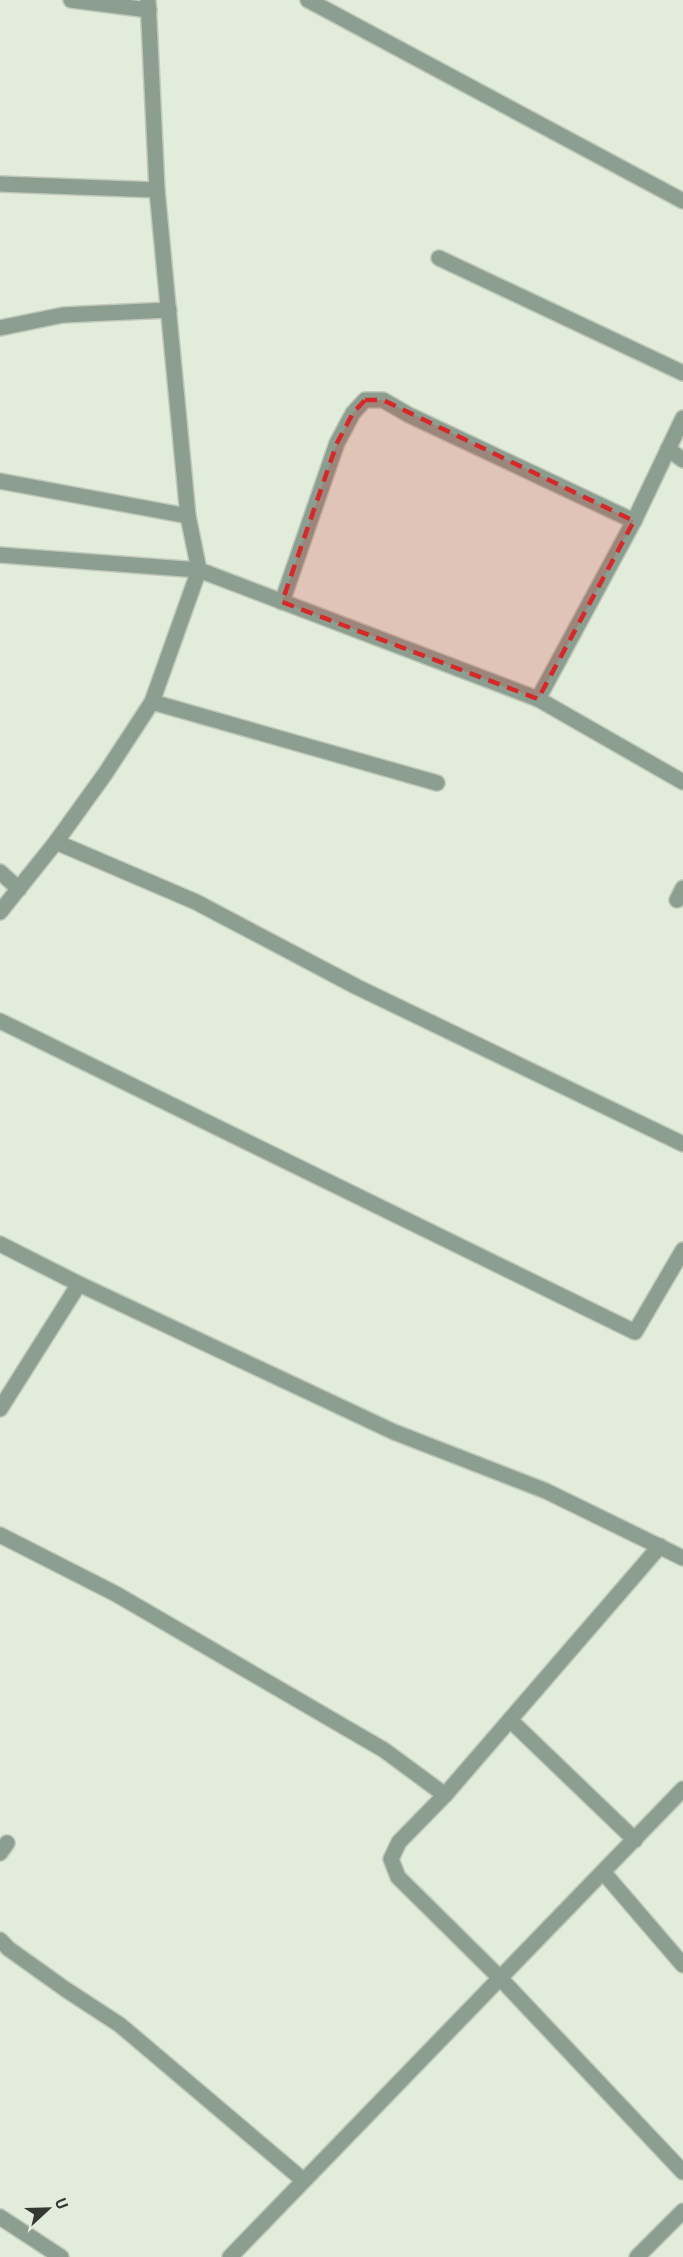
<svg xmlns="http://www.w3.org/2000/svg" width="683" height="2257" font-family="Barlow,sans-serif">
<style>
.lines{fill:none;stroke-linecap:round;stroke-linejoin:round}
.minor-casing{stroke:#bfc8b9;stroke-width:18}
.minor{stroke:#8b9e90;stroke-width:15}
.marked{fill:#d62828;fill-opacity:0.2;stroke:#d62828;stroke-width:4.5;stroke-dasharray:12 8;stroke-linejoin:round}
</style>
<rect width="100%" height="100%" fill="#e2ecdb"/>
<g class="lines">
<defs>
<g id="minor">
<path d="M71 0 149 10"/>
<path d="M308 0 683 201"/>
<path d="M0 184 157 190"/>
<path d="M439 258 683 373"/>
<path d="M0 328 63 315 169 310"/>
<path d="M668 449 683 460"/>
<path d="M0 481 188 516"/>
<path d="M0 555 199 570 538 699 683 782"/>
<path d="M282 602 337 443 353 413 365 400H383L409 415 634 521"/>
<path d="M538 699 634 521 683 418"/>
<path d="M152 702 437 783"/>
<path d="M56 842 196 902 357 987 683 1144"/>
<path d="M0 872 19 889"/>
<path d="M677 900 683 888"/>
<path d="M0 912 56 842 105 774 152 702 199 570 188 516 157 190 148 0"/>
<path d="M0 1021 635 1332 683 1250"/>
<path d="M0 1244 79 1284 394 1432 546 1491 683 1558"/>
<path d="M0 1409 79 1284"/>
<path d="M0 1535 116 1594 384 1750 445 1795"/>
<path d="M660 1546 445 1795 399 1842 391 1859 398 1877 499 1977 683 2172"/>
<path d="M510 1720 635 1840"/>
<path d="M0 1853 7 1843"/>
<path d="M604 1873 683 1965"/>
<path d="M0 1940 9 1949 65 1989 120 2025 303 2180"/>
<path d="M0 2217 61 2257"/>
<path d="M230 2257 683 1789"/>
<path d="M637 2257 683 2211"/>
</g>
</defs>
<use href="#minor" class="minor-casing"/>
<use href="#minor" class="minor"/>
</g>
<path class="marked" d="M365 400H383L634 521 538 699 282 602 337 443 353 413Z"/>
<g transform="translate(48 2209) rotate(68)" stroke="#e2ecdb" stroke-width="4.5" paint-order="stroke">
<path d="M0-4.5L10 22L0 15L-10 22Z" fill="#353932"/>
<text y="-9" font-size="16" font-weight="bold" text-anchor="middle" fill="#353932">U</text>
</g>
</svg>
